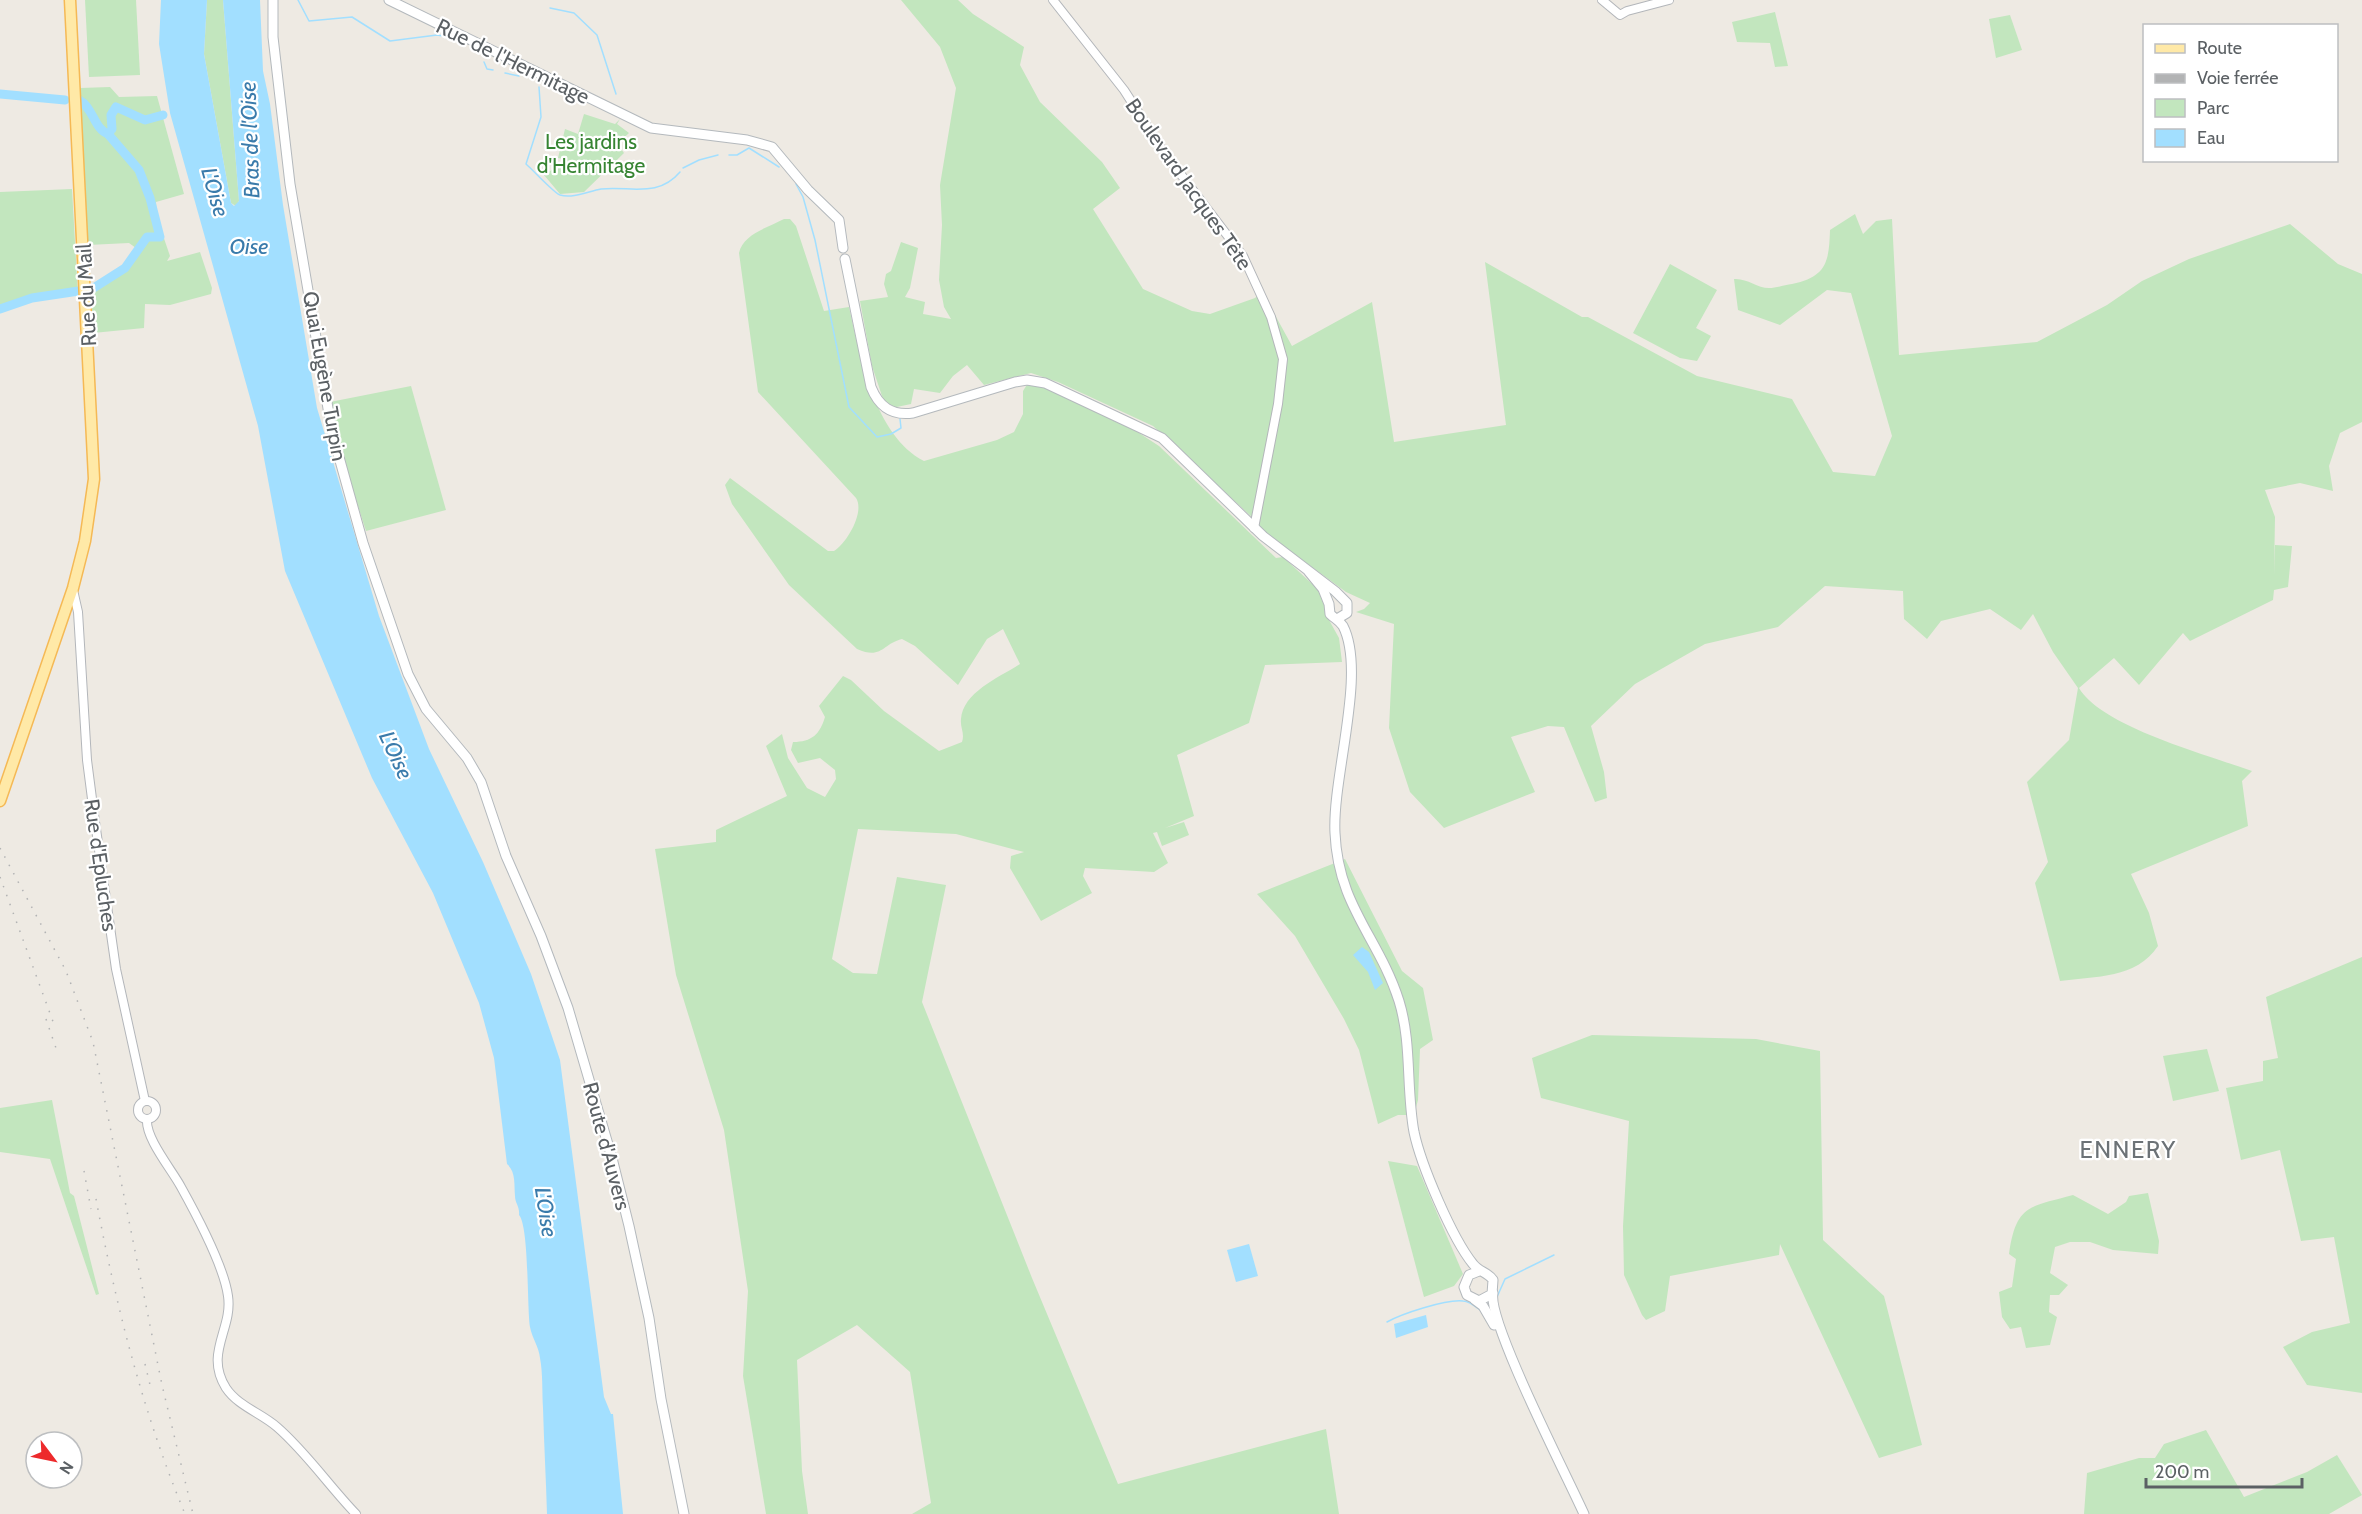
<svg xmlns="http://www.w3.org/2000/svg" width="2362" height="1514" font-family="Cabin,sans-serif">
<style>
.green{fill:#c2e6be}
.water{fill:#a2dfff}
.lines{fill:none;stroke-linecap:round;stroke-linejoin:round}
.stream{stroke:#a2dfff;stroke-width:1.5}
.river{stroke:#a2dfff;stroke-width:9}
.tertiary-casing{stroke:#b3b6ba;stroke-width:10}
.secondary-casing{stroke:#b4b9bd;stroke-width:11}
.primary-casing{stroke:#f5b955;stroke-width:13}
.tertiary{stroke:#fff;stroke-width:8}
.secondary{stroke:#fff;stroke-width:9}
.primary{stroke:#ffe9a7;stroke-width:10}
.rail{stroke:#b2b3b4;stroke-width:1.5;stroke-dasharray:1.5 8;stroke-linecap:butt}
.labels{text-anchor:middle;dominant-baseline:central;stroke-width:4.5;stroke-linejoin:round;paint-order:stroke}
.street-label{font-size:21px;fill:#5b6064;stroke:#fff}
.park-label{font-size:21px;fill:#368432;stroke:#fff}
.water-label{font-size:22px;font-style:italic;fill:#3a7bab;stroke:#fff}
.quarter-label{font-size:24px;letter-spacing:1.5px;fill:#6c7276;stroke:#fff}
</style>
<rect width="100%" height="100%" fill="#eeeae3"/>
<g class="green">
<path d="M85 0H136L140 75 89 77Z"/>
<path d="M207 0H223L239 201 236 206 231 203 204 54Z"/>
<path d="M901 0H958L973 14 1024 47 1020 65 1040 102 1102 162 1120 188 1093 209 1143 289 1192 311 1210 314 1255 298 1262 291 1292 346 1372 302 1394 442 1506 425 1485 262 1582 317H1588L1697 376 1792 399 1833 472 1875 476 1892 436 1851 293 1827 290 1780 325 1738 310 1734 279C1747 278 1757 288 1769 288 1776 288 1785 285 1792 284 1827 277 1829 261 1830 230L1855 214 1863 234 1876 221 1892 219 1899 355 2037 342 2107 305 2142 281 2189 259 2290 224 2338 264 2362 274V422L2340 433 2329 466 2333 491 2300 483 2265 490 2275 517 2274 575 2275 545 2292 546 2288 587 2274 590 2273 600 2190 641 2183 633 2139 685 2114 658 2079 688C2102 727 2208 755 2252 771L2242 781 2248 826 2131 874 2149 913 2158 946C2136 979 2096 976 2060 981L2035 883 2048 862 2027 782 2069 740 2078 688 2053 652 2033 614 2021 630 1990 609 1941 621 1927 639 1904 619 1903 591 1825 586 1778 627 1705 644 1635 684 1591 726 1604 772 1607 798 1595 802 1564 727 1548 726 1511 737 1535 792 1444 828 1410 792 1389 728 1394 624 1356 612 1364 609 1370 603 1346 592 1267 534 1258 526 1254 503 1253 518 1153 426 1058 382 1031 373 984 385 967 365 953 376 940 393 914 389 911 404 892 408 885 405 872 366 860 301 888 297 884 284 886 274 891 271 901 242 918 248 910 288 905 297 925 302 923 314 951 319 944 307 939 280 942 225 940 185 956 88 940 47Z"/>
<path d="M1775 12 1788 66 1775 67 1770 43 1737 42 1732 22Z"/>
<path d="M2010 15 2022 50 1996 58 1989 19Z"/>
<path d="M110 87 119 97 157 96 184 194 156 202 157 218 170 256 167 261 200 252 212 288 211 294 170 305 145 304 144 328 93 333 89 287C111 279 123 267 136 248L129 243 88 245 80 88Z"/>
<path d="M584 114 615 124 620 119 617 124 629 133 617 144 624 153 584 192 560 194 544 175 567 160 558 158 565 129 578 134Z"/>
<path d="M72 189 78 295 20 303 0 309V192Z"/>
<path d="M784 219H790L796 226 824 311 849 307C860 356 875 436 924 461L997 440 1014 432 1023 414V391L1028 383 1043 387 1136 431 1159 446 1276 558 1283 557 1322 593 1329 620 1339 638 1342 662 1265 665 1249 723 1177 755 1194 816 1165 828 1184 822 1189 835 1162 846 1157 832 1153 833 1168 863 1154 872 1085 868 1083 876 1092 893 1041 921 1010 868 1011 856 1024 852 956 834 858 829 832 959 853 973 877 974 897 877 946 885 922 1002 1032 1278 1118 1484 1326 1429 1339 1514H912L931 1503 910 1372 857 1325 797 1360 802 1471 808 1514H766L743 1376 748 1291 724 1130 676 975 655 849 716 842V830L787 796 766 746 782 734 788 758 807 788 825 797 836 779 835 770 820 758 798 763 791 750 793 742C812 742 820 734 825 717L819 706 843 676 851 680 884 711 939 751 962 742C965 733 960 728 961 719 963 692 1000 677 1020 664L1003 629 987 639 958 685 915 646 902 639C882 644 882 660 857 649L789 585 732 504 725 485 730 478 828 551H834C847 543 865 512 856 498L758 392 739 253C743 234 767 228 784 219Z"/>
<path d="M1670 264 1717 290 1696 328 1711 336 1697 361 1680 358 1633 333Z"/>
<path d="M411 386 446 510 366 531 341 453 330 402Z"/>
<path d="M1345 859 1402 971 1423 988 1433 1040 1420 1049 1418 1100 1414 1115H1398L1378 1124 1359 1050 1344 1019 1295 936 1257 894Z"/>
<path d="M2362 957V1393L2307 1385 2283 1347 2312 1332 2350 1323 2334 1237 2301 1241 2280 1150 2241 1160 2226 1088 2263 1081V1061L2278 1058 2266 997Z"/>
<path d="M1592 1035 1756 1039 1820 1051 1823 1240 1884 1296 1922 1445 1879 1458 1780 1244 1779 1255 1670 1276 1665 1311 1646 1320 1642 1315 1624 1275 1623 1226 1629 1121 1541 1098 1532 1058Z"/>
<path d="M2207 1049 2219 1091 2173 1101 2163 1056Z"/>
<path d="M52 1100 70 1193 74 1196 99 1294 96 1295 50 1159 0 1152V1108Z"/>
<path d="M1388 1161 1417 1166 1463 1274 1454 1286 1424 1297Z"/>
<path d="M2148 1193 2159 1241 2158 1254 2113 1250 2090 1242H2070L2055 1247 2050 1273 2068 1285 2059 1295H2050L2049 1312 2057 1317 2050 1345 2026 1348 2021 1327 2010 1329 2002 1317 1999 1292 2012 1287 2016 1259 2009 1254C2016 1205 2029 1207 2073 1195L2108 1214 2126 1202 2129 1196Z"/>
<path d="M2206 1430 2244 1497 2307 1472 2337 1455 2362 1495 2329 1514H2084L2087 1473 2139 1458H2155L2164 1444Z"/>
</g>
<g class="water">
<path d="M161 0H207L204 54 231 203 234 206 239 201 223 0H260L263 71 270 104 283 205 317 408 379 616 429 749 483 862 531 974 560 1060 604 1397 611 1414H613L623 1514H547C546 1479 544 1444 543 1408 542 1392 543 1374 540 1358 539 1347 532 1338 530 1327 527 1307 529 1226 519 1215 520 1207 515 1203 515 1196 514 1184 516 1172 507 1164L494 1058 479 1003 433 893 372 778 285 571 258 426 170 113 159 44Z"/>
<path d="M1362 947 1369 952 1383 983 1375 990 1368 972 1353 955Z"/>
<path d="M1249 1244 1258 1276 1236 1282 1227 1250Z"/>
<path d="M1426 1315 1428 1327 1396 1338 1394 1324Z"/>
</g>
<g class="lines">
<g class="stream">
<path d="M298 0 309 21 352 17 390 41 437 35 449 37"/>
<path d="M550 8 574 13 597 35 616 94"/>
<path d="M484 62 487 69 493 70"/>
<path d="M505 73 519 76"/>
<path d="M539 87 541 117 526 164C533 170 555 194 560 195 573 199 589 191 601 189 631 186 658 198 680 172"/>
<path d="M729 155H737L749 148 779 167"/>
<path d="M683 168 699 160 718 155"/>
<path d="M796 184 803 197 815 240 849 407 877 437 891 434 901 428 900 419"/>
<path d="M1497 1297 1505 1279 1554 1255"/>
<path d="M1387 1322C1401 1314 1446 1299 1463 1301 1469 1301 1475 1306 1480 1310"/>
</g>
<g class="river">
<path d="M0 94 65 100"/>
<path d="M79 100C93 107 94 129 108 134"/>
<path d="M112 129 111 115 116 107 145 120 163 115"/>
<path d="M0 309 32 298 92 289 125 268 147 237H160L150 198 139 170 108 134 110 132"/>
</g>
<defs>
<g id="tertiary">
<path d="M1053 0 1124 90 1163 151 1243 256 1271 317 1283 359 1278 404 1254 528"/>
<path d="M1602 0 1620 15 1627 11 1669 0"/>
<path d="M73 590 78 612 87 760 95 822 116 969 145 1101"/>
<circle cx="147" cy="1110" r="9"/>
<path d="M147 1119C145 1138 172 1170 181 1187 196 1214 224 1267 228 1296 233 1329 204 1353 226 1388 238 1406 261 1413 277 1427 306 1452 329 1486 356 1514"/>
</g>
<g id="secondary">
<path d="M273 0V37L290 184 332 432 363 543 408 674 426 709 467 758 481 782 506 856 541 936 568 1008 612 1158 629 1226 649 1318 661 1399 684 1514"/>
<path d="M389 0 651 128 747 140 772 147 808 190 839 220 843 248"/>
<path d="M845 259 871 387C879 407 892 416 913 413L1015 382 1027 380 1045 383 1162 438 1263 536 1335 591 1347 603V613L1337 619"/>
<path d="M1309 572 1323 589 1329 604 1330 614C1335 619 1339 620 1343 626 1367 673 1332 777 1335 833 1338 906 1379 938 1399 1001 1412 1043 1406 1089 1414 1132 1421 1165 1452 1238 1473 1264 1479 1272 1488 1272 1493 1280L1492 1294 1479 1301 1467 1295 1464 1287 1469 1275 1479 1271"/>
<path d="M1493 1293C1487 1321 1568 1478 1584 1514"/>
<path d="M1475 1300 1483 1306 1494 1325"/>
</g>
<path id="primary" d="M0 801 73 588 85 541 94 479 70 0"/>
</defs>
<use href="#tertiary" class="tertiary-casing"/>
<use href="#secondary" class="secondary-casing"/>
<use href="#primary" class="primary-casing"/>
<use href="#tertiary" class="tertiary"/>
<use href="#secondary" class="secondary"/>
<use href="#primary" class="primary"/>
<g class="rail">
<path d="M0 848 66 971 93 1042 162 1385 193 1514"/>
<path d="M0 877 55 1027"/>
<path d="M46 1019 57 1051"/>
<path d="M84 1171 91 1209"/>
<path d="M96 1199C116 1306 143 1413 185 1514"/>
<path d="M145 1364 151 1389"/>
</g>
</g>
<g class="labels">
<g class="street-label">
<text transform="translate(513 61) rotate(26)">Rue de l'Hermitage</text>
<text transform="translate(1189 184) rotate(55)">Boulevard Jacques Tête</text>
<text transform="translate(86 295) rotate(-93)">Rue du Mail</text>
<text transform="translate(325 376) rotate(80)">Quai Eugène Turpin</text>
<text transform="translate(101 865) rotate(82)">Rue d'Epluches</text>
<text transform="translate(607 1146) rotate(75)">Route d'Auvers</text>
</g>
<g class="park-label">
<text x="591" y="141">Les jardins<tspan x="591" dy="24">d'Hermitage</tspan></text>
</g>
<g class="water-label">
<text transform="translate(250 140) rotate(-92)">Bras de l'Oise</text>
<text transform="translate(215 192) rotate(74)">L'Oise</text>
<text x="249" y="246">Oise</text>
<text transform="translate(396 755) rotate(65)">L'Oise</text>
<text transform="translate(546 1212) rotate(81)">L'Oise</text>
</g>
<g class="quarter-label">
<text x="2128" y="1149">ENNERY</text>
</g>
</g>
<rect x="2143" y="24" width="195" height="138" fill="#ffffff" stroke="#bdbfc1" stroke-width="1.5"/>
<rect x="2155" y="44" width="30" height="9" fill="#ffe9a7" stroke="#bdbfc1" stroke-width="1.5"/>
<text x="2197" y="54" font-size="18" fill="#5b6064">Route</text>
<rect x="2155" y="74" width="30" height="9" fill="#b2b3b4" stroke="#bdbfc1" stroke-width="1.5"/>
<text x="2197" y="84" font-size="18" fill="#5b6064">Voie ferrée</text>
<rect x="2155" y="99" width="30" height="18" fill="#c2e6be" stroke="#bdbfc1" stroke-width="1.5"/>
<text x="2197" y="114" font-size="18" fill="#5b6064">Parc</text>
<rect x="2155" y="129" width="30" height="18" fill="#a2dfff" stroke="#bdbfc1" stroke-width="1.5"/>
<text x="2197" y="144" font-size="18" fill="#5b6064">Eau</text>
<g transform="translate(54 1460) rotate(122)"><circle r="28" fill="#ffffff" stroke="#bdbfc1" stroke-width="1.5"/>
<path d="M0-4.5L10 22L0 15L-10 22Z" fill="#ed2a2c"/>
<text y="-9" font-size="16" font-weight="bold" text-anchor="middle" fill="#5b6064">N</text>
</g>
<path d="M2146 1478v9h156v-9" fill="none" stroke="#5b6064" stroke-width="3"/>
<text x="2155" y="1478" font-size="18" fill="#5b6064" stroke="#ffffff" stroke-width="4.5" paint-order="stroke">200 m</text>
</svg>
